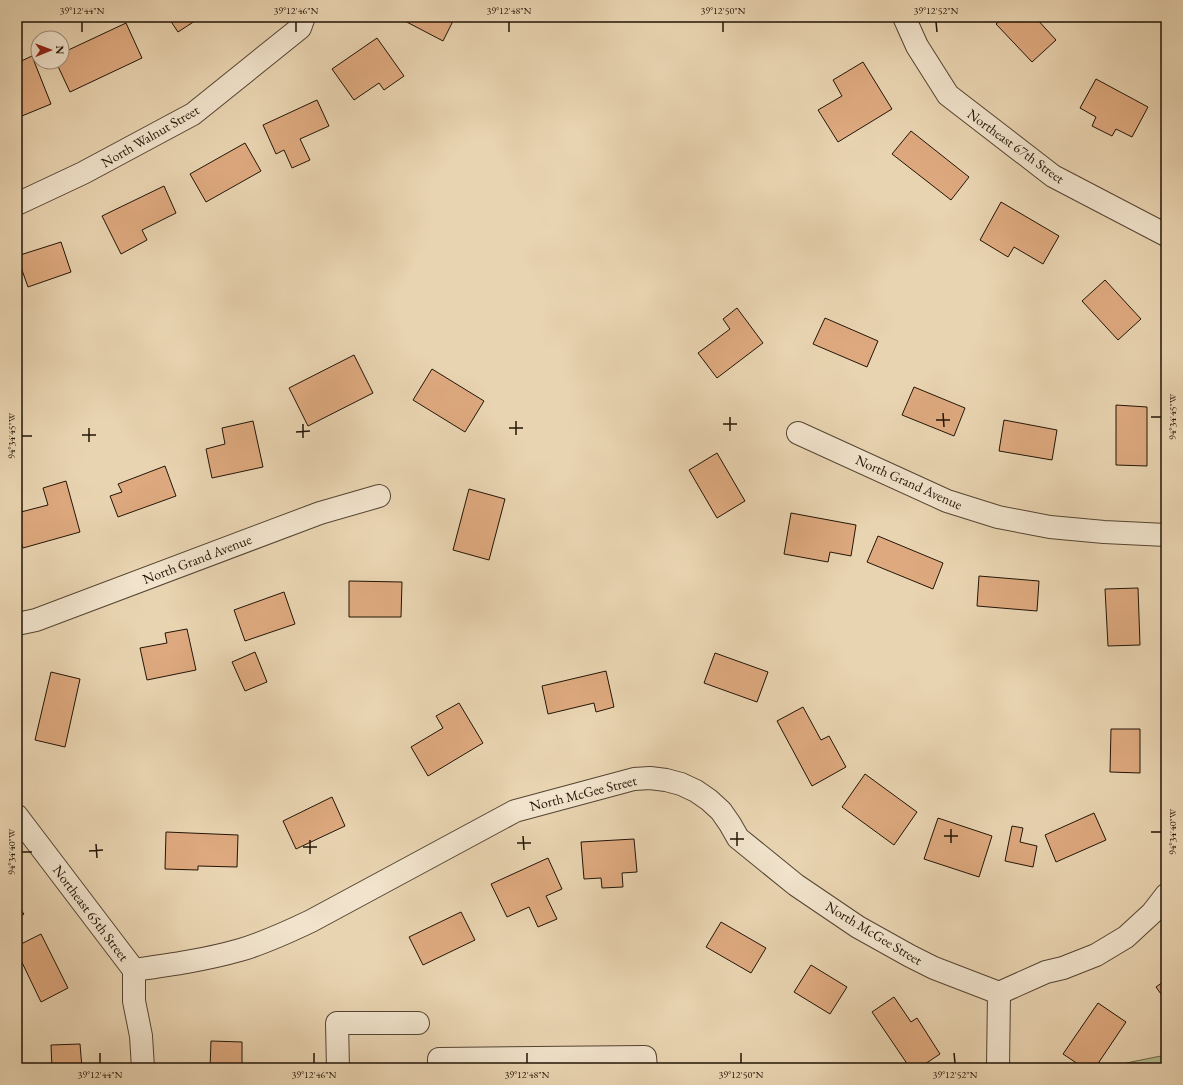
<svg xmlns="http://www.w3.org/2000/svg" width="1183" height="1085" font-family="'EB Garamond',serif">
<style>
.green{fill:#b3bd8e;stroke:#6a684a}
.building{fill:#dea97f;stroke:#221406}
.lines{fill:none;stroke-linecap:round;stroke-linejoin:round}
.minor-casing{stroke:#544431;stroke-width:24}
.minor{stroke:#f1e3cc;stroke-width:22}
.ticks{fill:none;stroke:#221406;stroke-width:1.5}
.labels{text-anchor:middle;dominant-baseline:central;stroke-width:4;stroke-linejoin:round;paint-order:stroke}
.street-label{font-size:14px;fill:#221406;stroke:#f1e3cc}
.neatline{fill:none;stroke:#221406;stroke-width:1.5}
.ticks-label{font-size:10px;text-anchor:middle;fill:#221406}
</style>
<rect width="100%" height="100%" fill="#e9d4b1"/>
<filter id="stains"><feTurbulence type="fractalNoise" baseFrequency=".005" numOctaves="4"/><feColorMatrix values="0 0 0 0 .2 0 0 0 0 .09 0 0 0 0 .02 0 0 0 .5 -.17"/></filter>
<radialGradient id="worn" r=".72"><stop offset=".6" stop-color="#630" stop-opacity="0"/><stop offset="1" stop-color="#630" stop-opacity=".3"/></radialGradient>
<path class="green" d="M1166 1055V1068H1119L1126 1063Z"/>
<g class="building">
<path d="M168 17H201L178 32Z"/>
<path d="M402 17H455L443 41 401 19Z"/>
<path d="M1004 17H1035L1056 40 1032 62 996 24Z"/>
<path d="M126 23 142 58 70 92 56 62H62V53Z"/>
<path d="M377 38 404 76 384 90 379 83 354 100 332 69Z"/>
<path d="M32 56 51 104 17 118V63Z"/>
<path d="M863 62 892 109 838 142 818 110 842 96 833 80Z"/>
<path d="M1096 79 1148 107 1132 137 1116 129 1112 136 1092 126 1096 117 1080 108Z"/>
<path d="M317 100 329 126 300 139 310 160 292 168 284 150 276 154 263 125Z"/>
<path d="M911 131 969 177 951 200 892 154Z"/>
<path d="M245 143 261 171 206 202 190 174Z"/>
<path d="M164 186 176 213 142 230 147 240 121 254 102 216Z"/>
<path d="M1001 202 1059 236 1043 264 1014 247 1008 257 980 240Z"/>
<path d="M61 242 71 272 28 287 17 256Z"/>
<path d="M1105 280 1141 319 1118 340 1082 301Z"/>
<path d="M737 308 763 343 717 378 698 353 730 329 723 319Z"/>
<path d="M825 318 878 341 867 367 813 344Z"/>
<path d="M354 355 373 393 308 426 289 388Z"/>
<path d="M432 369 484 401 465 432 413 400Z"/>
<path d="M914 387 965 408 954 436 902 415Z"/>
<path d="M1116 405 1147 407V466L1116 465Z"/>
<path d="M1004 420 1057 430 1052 460 999 451Z"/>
<path d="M253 421 263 467 212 478 206 449 225 444 222 428Z"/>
<path d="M717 453 745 501 717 518 689 470Z"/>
<path d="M165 466 176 496 118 517 110 496 122 492 118 484Z"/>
<path d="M66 481 80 532 23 548 17 528V513L48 505 43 488Z"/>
<path d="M469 489 505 499 489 560 453 550Z"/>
<path d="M791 513 856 525 851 556 830 552 828 562 784 554Z"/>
<path d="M878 536 943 563 933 589 867 562Z"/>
<path d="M979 576 1039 581 1037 611 977 606Z"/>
<path d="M349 581 402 582 401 617H349Z"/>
<path d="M1138 588 1140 645 1108 646 1105 589Z"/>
<path d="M284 592 295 624 245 641 234 610Z"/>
<path d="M187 629 196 670 147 680 140 648 167 643 165 633Z"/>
<path d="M255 652 267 682 245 691 232 662Z"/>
<path d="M715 653 768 672 757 702 704 683Z"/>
<path d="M606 671 614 707 596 712 594 703 548 714 542 686Z"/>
<path d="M51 672 80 679 65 747 35 740Z"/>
<path d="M459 703 483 743 428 776 411 747 443 728 436 716Z"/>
<path d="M803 707 821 740 829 736 846 767 812 786 777 721Z"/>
<path d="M1111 729H1140V773L1110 772Z"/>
<path d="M865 774 917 812 894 845 842 807Z"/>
<path d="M332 797 345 826 296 849 283 821Z"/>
<path d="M1094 813 1106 840 1056 862 1045 835Z"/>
<path d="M938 818 992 836 979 877 924 859Z"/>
<path d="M1012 826 1023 828 1020 842 1037 846 1033 867 1005 861Z"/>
<path d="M166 832 238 835 237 867 198 866V870L165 869Z"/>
<path d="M634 839 637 872 622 873 623 887 602 888 601 878 584 879 581 842Z"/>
<path d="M548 858 562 889 546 896 557 919 538 927 529 907 507 917 491 884Z"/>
<path d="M17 905 24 914 17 919Z"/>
<path d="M461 912 475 940 423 965 409 937Z"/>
<path d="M721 922 766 948 751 973 706 947Z"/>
<path d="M41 934 68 988 41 1002 17 952V946Z"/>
<path d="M811 965 847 987 830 1014 794 992Z"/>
<path d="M1166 980V1001L1156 987Z"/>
<path d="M894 997 911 1022 917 1018 940 1054 919 1068H910L872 1012Z"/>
<path d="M1098 1003 1126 1022 1095 1068H1084L1063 1054Z"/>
<path d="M211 1041 242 1042V1068H210Z"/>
<path d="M80 1044 82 1068H52L51 1045Z"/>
</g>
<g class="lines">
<defs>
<g id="minor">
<path d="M904 17 917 46 948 95 1053 176 1166 235"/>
<path d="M17 204 83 173 193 114 300 28 304 17"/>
<path d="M798 433 947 501 998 517 1050 527 1104 532 1166 535"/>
<path d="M17 624 36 620 320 513 379 496"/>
<path d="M17 816 134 970V1001L141 1036 143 1068"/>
<path d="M134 970C169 965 205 960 240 950 264 943 288 932 311 921L515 811 634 779 650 778 666 780 681 784 696 791 709 800 721 811 730 824 738 838 796 885 858 927 910 956 934 968 999 993"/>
<path d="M999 993 1046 972 1063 968 1096 955 1126 937 1152 913 1166 895"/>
<path d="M338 1068 337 1023H418"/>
<path d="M439 1068V1059L645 1057 646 1068"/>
<path d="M998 1068 999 993"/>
</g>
</defs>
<use href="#minor" class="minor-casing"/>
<use href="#minor" class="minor"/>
</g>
<path class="ticks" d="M82 22V32M296 22V32M509 22V32M723 22V32M936 22 937 32M943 413 944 427M730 417V431M1151 417H1161M936 420H950M516 421V435M303 424V438M723 424H737M89 428V442M509 428H523M296 432 310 431M82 435H96M22 436H32M951 829V843M737 832V846M1151 832H1161M523 836 524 850M944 836H958M730 839H744M310 840V854M517 843H531M96 844 97 858M303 847H317M89 851 103 850M22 852H32M100 1053V1063M314 1053V1063M527 1053V1063M741 1053V1063M954 1053 955 1063"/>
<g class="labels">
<g class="street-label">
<text transform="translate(150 136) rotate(-30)">North Walnut Street</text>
<text transform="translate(1016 146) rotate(36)">Northeast 67th Street</text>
<text transform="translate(909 482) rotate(24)">North Grand Avenue</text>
<text transform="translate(197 559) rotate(-21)">North Grand Avenue</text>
<text transform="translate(583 793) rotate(-14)">North McGee Street</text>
<text transform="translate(91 913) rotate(53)">Northeast 65th Street</text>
<text transform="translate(874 933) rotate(31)">North McGee Street</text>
</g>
</g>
<rect width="1183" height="1085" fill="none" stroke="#e9d4b1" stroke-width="44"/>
<g transform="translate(50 50) rotate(89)"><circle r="19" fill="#f1e3cc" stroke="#9e907d"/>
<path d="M0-3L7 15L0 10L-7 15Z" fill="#8f2418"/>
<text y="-6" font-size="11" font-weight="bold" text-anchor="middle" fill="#221406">N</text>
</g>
<rect x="22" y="22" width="1139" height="1041" class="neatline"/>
<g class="ticks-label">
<text x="82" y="14">39°12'44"N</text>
<text x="296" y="14">39°12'46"N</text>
<text x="509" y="14">39°12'48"N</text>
<text x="723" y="14">39°12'50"N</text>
<text x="936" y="14">39°12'52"N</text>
<text transform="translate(1172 417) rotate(-90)" y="4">94°34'45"W</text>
<text transform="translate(11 436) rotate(-90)" y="4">94°34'45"W</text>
<text transform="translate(1172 832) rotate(-90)" y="4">94°34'40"W</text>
<text transform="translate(11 852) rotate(-90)" y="4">94°34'40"W</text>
<text x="100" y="1078">39°12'44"N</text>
<text x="314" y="1078">39°12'46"N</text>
<text x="527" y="1078">39°12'48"N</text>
<text x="741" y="1078">39°12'50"N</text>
<text x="955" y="1078">39°12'52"N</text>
</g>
<rect width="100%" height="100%" filter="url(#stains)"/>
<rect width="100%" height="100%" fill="url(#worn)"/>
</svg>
